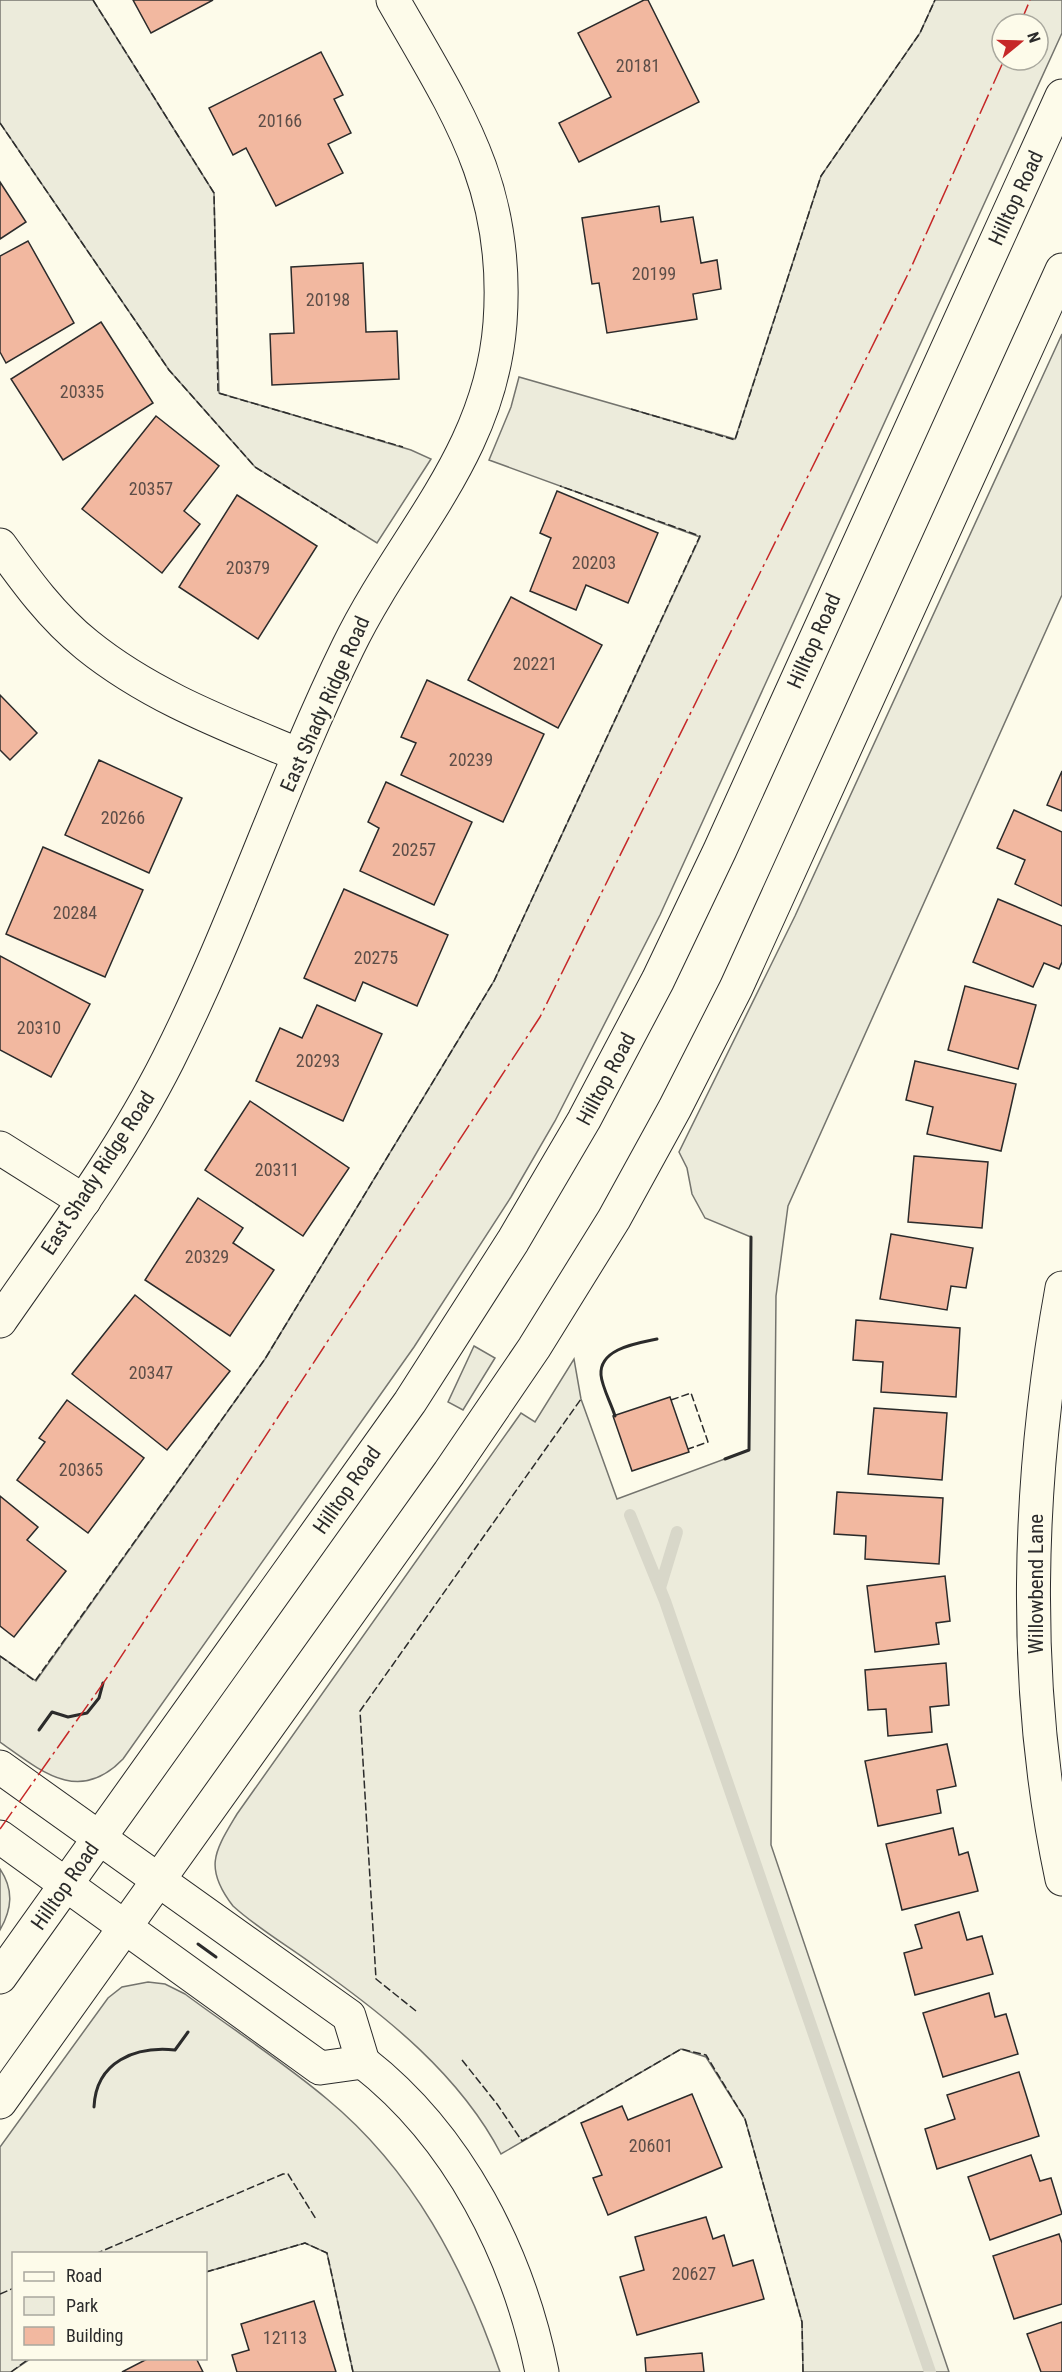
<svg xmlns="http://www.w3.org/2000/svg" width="1062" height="2372" font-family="'Roboto Condensed',sans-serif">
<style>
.green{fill:#ecebdb;stroke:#74746e;stroke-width:1.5;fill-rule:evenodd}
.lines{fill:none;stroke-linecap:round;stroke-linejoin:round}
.stream{stroke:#d8d7c9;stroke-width:12}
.building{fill:#f2b8a0;stroke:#2b2b2b;stroke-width:1.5}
.street-casing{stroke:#2b2b2b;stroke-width:35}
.secondary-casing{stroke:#2b2b2b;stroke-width:35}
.street{stroke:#fdfbea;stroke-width:33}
.secondary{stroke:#fdfbea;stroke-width:33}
.fence{stroke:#2b2b2b;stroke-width:1.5;stroke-dasharray:8 3;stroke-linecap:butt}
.wall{stroke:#2b2b2b;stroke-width:3}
.power{stroke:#c62828;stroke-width:1.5;stroke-dasharray:21 4.5 3 4.5;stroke-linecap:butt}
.labels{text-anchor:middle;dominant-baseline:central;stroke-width:4.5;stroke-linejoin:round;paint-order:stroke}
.number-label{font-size:18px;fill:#5d4e48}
.street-label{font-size:21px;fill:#2b2b2b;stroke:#fdfbea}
</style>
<rect width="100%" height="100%" fill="#fdfbea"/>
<g class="green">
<path d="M0 0H93L214 193 219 393 411 450 431 459 377 543 255 467 169 370 0 123Z"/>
<path d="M935 0H1062V33L660 915 555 1121 511 1197 414 1347 123 1759C79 1805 41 1771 0 1742V1656L36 1681 265 1359 494 981 700 537 489 460 511 407 519 377 735 439 821 176 920 33ZM1002 24H1038V60H1002Z"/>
<path d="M1062 334V595L788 1206 776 1296 771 1845 949 2372H803L802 2322 745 2119 706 2057 681 2049 501 2154C460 2075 386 2016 315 1966 288 1946 257 1928 233 1906 203 1867 215 1851 237 1814L521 1413 535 1422 574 1359 581 1399 617 1499 749 1450 751 1237 705 1218 692 1194 687 1168 679 1152 795 916Z"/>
<path d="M474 1346 495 1358 463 1410 448 1402Z"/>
<path d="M0 1869C14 1890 12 1909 0 1930Z"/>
<path d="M148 1982 165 1984 185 1994C232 2029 282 2061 327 2099 413 2170 464 2268 500 2372H353L327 2253 305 2243 206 2272V2254H14V2358L30 2359 11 2372H0V2147L108 1998 122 1987Z"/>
</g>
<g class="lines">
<g class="stream">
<path d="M630 1515 665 1601 930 2372"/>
<path d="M660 1588 677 1532"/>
</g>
</g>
<g class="building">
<path d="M133 0H213L151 33Z"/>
<path d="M644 0H648L699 102 579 162 559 123 611 97 578 33Z"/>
<path d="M321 52 343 95 334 99 351 133 328 144 343 173 276 206 246 148 233 155 209 108Z"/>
<path d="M0 182 26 222 0 239Z"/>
<path d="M659 206 661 222 693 217 701 263 717 260 721 289 693 294 697 319 607 333 599 283 592 284 582 218Z"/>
<path d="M28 241 74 323 6 363 0 352V256Z"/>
<path d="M363 263 366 332 397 331 399 379 272 385 270 334 294 333 291 267Z"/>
<path d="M101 322 153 403 63 460 11 379Z"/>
<path d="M156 416 219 466 184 511 200 524 162 573 82 509Z"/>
<path d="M557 491 658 533 628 603 586 585 576 610 530 591 551 538 540 533Z"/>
<path d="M237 495 317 546 258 639 179 587Z"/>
<path d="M511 597 602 645 558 728 468 680Z"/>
<path d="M427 680 544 734 503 822 401 775 416 743 401 737Z"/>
<path d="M0 695 37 733 10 760 0 750Z"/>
<path d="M99 760 182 798 149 873 65 835Z"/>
<path d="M1062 771V811L1047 805Z"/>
<path d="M386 782 472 822 434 905 360 871 379 828 368 822Z"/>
<path d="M1014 810 1062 832V906L1015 884 1025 860 997 848Z"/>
<path d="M43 847 143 890 105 977 6 934Z"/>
<path d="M344 889 448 935 417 1006 363 982 355 1001 304 978Z"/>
<path d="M998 899 1062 926V962L1059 969 1044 963 1033 987 973 962Z"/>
<path d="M0 956 90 1004 51 1077 0 1050Z"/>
<path d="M965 986 1036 1005 1018 1069 948 1050Z"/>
<path d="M317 1005 382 1034 343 1121 256 1081 280 1028 302 1038Z"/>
<path d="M915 1061 1016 1084 1001 1151 927 1134 933 1107 906 1100Z"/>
<path d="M250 1101 349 1168 303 1236 205 1170Z"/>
<path d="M914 1156 988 1162 982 1228 908 1222Z"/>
<path d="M198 1198 243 1228 233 1243 274 1270 230 1336 145 1280Z"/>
<path d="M891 1234 973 1248 966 1288 951 1286 947 1310 880 1299Z"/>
<path d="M135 1295 230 1371 167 1450 72 1374Z"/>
<path d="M856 1320 960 1328 956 1397 881 1392 883 1362 853 1360Z"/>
<path d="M670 1397 689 1452 632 1471 613 1416Z"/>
<path d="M67 1400 144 1458 88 1533 17 1480 45 1442 39 1438Z"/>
<path d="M874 1408 947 1413 942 1480 868 1474Z"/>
<path d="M837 1492 943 1498 939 1564 865 1559 866 1536 834 1534Z"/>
<path d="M0 1496 38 1527 27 1540 66 1571 14 1637 0 1626Z"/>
<path d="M945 1576 950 1621 936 1623 939 1644 875 1652 867 1586Z"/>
<path d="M946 1663 949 1705 930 1707 932 1732 888 1736 886 1709 868 1710 865 1670Z"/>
<path d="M947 1744 956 1786 937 1790 941 1813 878 1826 865 1761Z"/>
<path d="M953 1828 959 1855 968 1852 978 1891 902 1910 886 1844Z"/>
<path d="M959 1912 967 1940 982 1936 993 1974 915 1995 904 1953 922 1948 915 1925Z"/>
<path d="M989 1993 995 2017 1006 2014 1018 2054 943 2077 923 2013Z"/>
<path d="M1019 2072 1039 2136 937 2169 925 2129 955 2119 947 2095Z"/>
<path d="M692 2094 722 2167 608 2215 593 2178 602 2175 581 2123 622 2106 628 2120Z"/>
<path d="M1031 2155 1040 2181 1051 2178 1062 2214 990 2240 968 2177Z"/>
<path d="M706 2217 713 2239 724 2235 733 2266 753 2260 764 2299 637 2335 620 2277 644 2270 635 2237Z"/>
<path d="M1059 2234 1062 2243V2304L1014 2319 993 2256Z"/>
<path d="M314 2301 336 2372H237L232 2355 249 2350 241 2324Z"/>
<path d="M1062 2322V2372H1041L1027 2334Z"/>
<path d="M702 2353 704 2372H646L645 2358Z"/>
<path d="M149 2358H196L203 2372H122Z"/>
</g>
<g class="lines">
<defs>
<g id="street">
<path d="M0 545C26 581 52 617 87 645 150 696 225 724 299 755"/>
<path d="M0 1148 84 1201"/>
<path d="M1062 1288C1027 1481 1021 1687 1062 1879"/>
<path d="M0 1321C59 1236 121 1153 168 1060 236 925 282 782 348 647 403 534 490 455 500 323 510 187 457 112 393 0"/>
<path d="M0 1767 349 2016 363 2062"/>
<path d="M0 1837 320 2068 363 2062"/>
<path d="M363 2062C459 2137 518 2254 542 2372"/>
</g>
<g id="secondary">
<path d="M0 1977 410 1402 513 1241 584 1120 658 980 720 850 1062 96"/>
<path d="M0 2102 449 1473 534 1348 614 1219 675 1108 736 988 1062 270"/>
</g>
</defs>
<use href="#street" class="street-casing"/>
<use href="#secondary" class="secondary-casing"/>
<use href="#street" class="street"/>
<use href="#secondary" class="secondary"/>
<g class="fence">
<path d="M93 0 214 193 218 393 403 447"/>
<path d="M0 123 169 370 255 467 356 530"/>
<path d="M631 409 735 440 821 176 920 33 935 0"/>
<path d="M671 1400 691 1393 708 1442 688 1449"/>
<path d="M0 1656 35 1681 265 1359 494 981 700 536 560 486"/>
<path d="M416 2011 376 1979 360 1711 581 1399"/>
<path d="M462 2060 497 2104 522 2141 681 2049 706 2055 745 2119 802 2322 803 2372"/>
<path d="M95 2254 283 2174H288L316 2219"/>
<path d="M206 2272 305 2243 327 2253 353 2372"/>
<path d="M0 2294 14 2288"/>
<path d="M11 2372 30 2358"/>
</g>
<g class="wall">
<path d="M615 1416C611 1403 602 1387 601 1375 599 1348 639 1343 657 1339"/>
<path d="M725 1459 749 1450 751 1237"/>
<path d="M39 1730 52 1712 68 1717 87 1713 99 1698 103 1683"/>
<path d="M198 1944 216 1957"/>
<path d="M94 2107C96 2061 136 2046 175 2050L188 2032"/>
</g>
<g class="power">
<path d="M1020 24 1030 0"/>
<path d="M0 1829 109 1675 540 1017 910 270 1004 60"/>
</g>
</g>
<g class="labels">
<g class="number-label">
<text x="638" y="65">20181</text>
<text x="280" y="120">20166</text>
<text x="654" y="273">20199</text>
<text x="328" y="299">20198</text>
<text x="82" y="391">20335</text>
<text x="151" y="488">20357</text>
<text x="594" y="562">20203</text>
<text x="248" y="567">20379</text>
<text x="535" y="663">20221</text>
<text x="471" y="759">20239</text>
<text x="123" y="817">20266</text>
<text x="414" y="849">20257</text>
<text x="75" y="912">20284</text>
<text x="376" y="957">20275</text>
<text x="39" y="1027">20310</text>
<text x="318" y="1060">20293</text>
<text x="277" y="1169">20311</text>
<text x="207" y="1256">20329</text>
<text x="151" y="1372">20347</text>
<text x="81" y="1469">20365</text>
<text x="651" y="2145">20601</text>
<text x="694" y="2273">20627</text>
<text x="285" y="2337">12113</text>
</g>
<g class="street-label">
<text transform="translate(1016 198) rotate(-65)">Hilltop Road</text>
<text transform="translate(814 641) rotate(-66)">Hilltop Road</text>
<text transform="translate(325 704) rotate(-66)">East Shady Ridge Road</text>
<text transform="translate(606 1079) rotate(-62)">Hilltop Road</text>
<text transform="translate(98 1173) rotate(-57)">East Shady Ridge Road</text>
<text transform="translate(347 1490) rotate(-55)">Hilltop Road</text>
<text transform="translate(1036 1584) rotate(-90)">Willowbend Lane</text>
<text transform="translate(65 1886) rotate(-55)">Hilltop Road</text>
</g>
</g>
<rect x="12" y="2252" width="195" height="108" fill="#fdfbea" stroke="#a9a89e" stroke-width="1.5"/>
<rect x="24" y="2272" width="30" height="9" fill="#fdfbea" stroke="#a9a89e" stroke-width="1.5"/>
<text x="66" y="2282" font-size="18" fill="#2b2b2b">Road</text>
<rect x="24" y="2297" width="30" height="18" fill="#ecebdb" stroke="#a9a89e" stroke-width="1.5"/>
<text x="66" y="2312" font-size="18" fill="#2b2b2b">Park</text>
<rect x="24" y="2327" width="30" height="18" fill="#f2b8a0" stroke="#a9a89e" stroke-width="1.5"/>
<text x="66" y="2342" font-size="18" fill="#2b2b2b">Building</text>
<g transform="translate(1020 42) rotate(71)"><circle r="28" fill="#fdfbea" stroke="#a9a89e" stroke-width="1.5"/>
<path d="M0-4.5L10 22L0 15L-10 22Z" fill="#c62828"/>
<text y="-9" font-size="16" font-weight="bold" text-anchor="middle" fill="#2b2b2b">N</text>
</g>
</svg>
